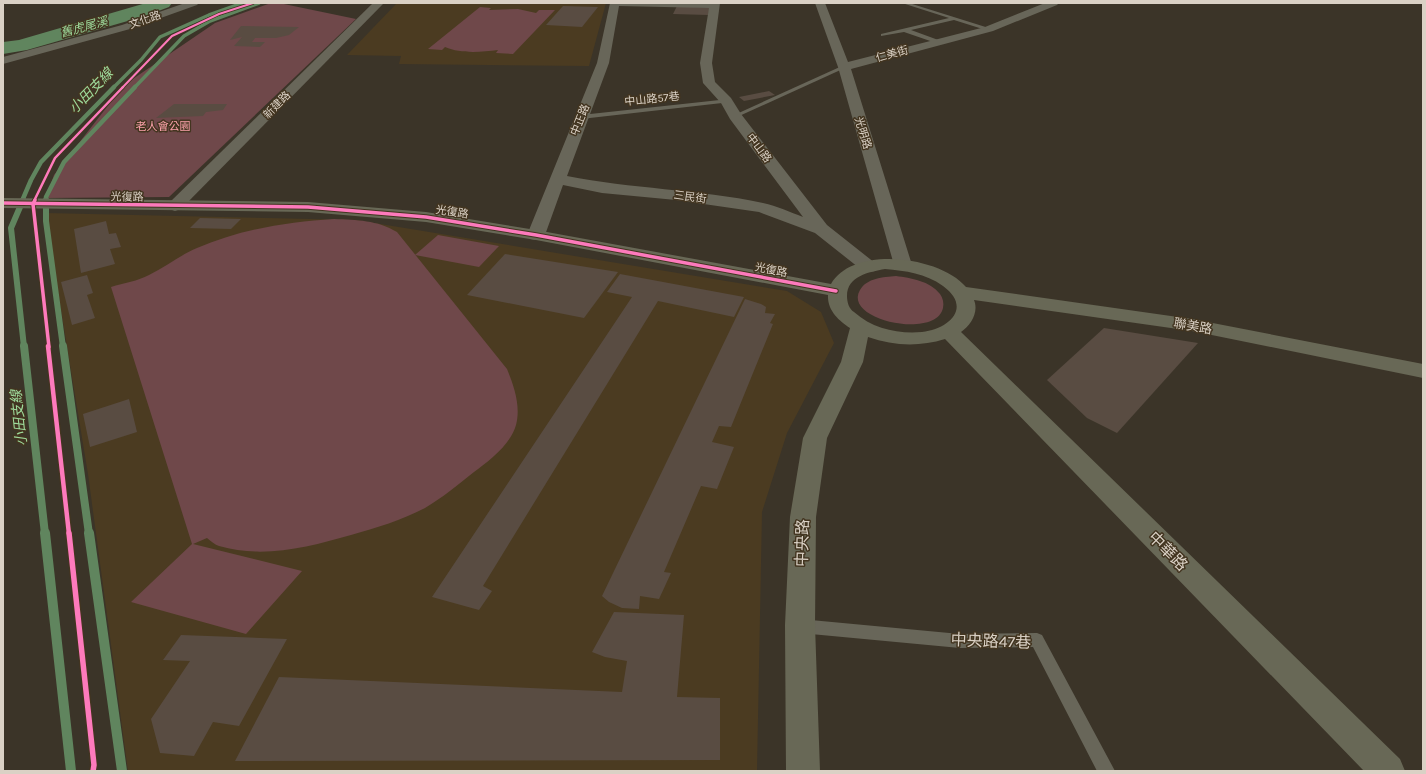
<svg xmlns="http://www.w3.org/2000/svg" width="1426" height="774" font-family="Karla,'Noto Sans TC',sans-serif">
<style>
.built{fill:#4b3b21}
.green{fill:#6f484a}
.lines{fill:none;stroke-linecap:round;stroke-linejoin:round}
.stream-far4{stroke:#60855e;stroke-width:3.5}
.stream-far3{stroke:#60855e;stroke-width:4.5}
.stream-far2{stroke:#60855e;stroke-width:6}
.stream-far1{stroke:#60855e;stroke-width:8}
.stream{stroke:#60855e;stroke-width:10}
.river{fill:#60855e;fill-rule:evenodd}
.building{fill:#594c42}
.lane{fill:#686659;fill-rule:evenodd}
.street{fill:#686659;fill-rule:evenodd}
.secondary{fill:#686856;fill-rule:evenodd}
.cycleway-far4-casing{stroke:#433520;stroke-width:3.5}
.cycleway-far3-casing{stroke:#433520;stroke-width:4}
.cycleway-far2-casing{stroke:#433520;stroke-width:5.5}
.cycleway-far1-casing{stroke:#433520;stroke-width:7}
.cycleway-casing{stroke:#433520;stroke-width:8}
.cycleway-far4{stroke:#fd7abc;stroke-width:2}
.cycleway-far3{stroke:#fd7abc;stroke-width:2.5}
.cycleway-far2{stroke:#fd7abc;stroke-width:3.5}
.cycleway-far1{stroke:#fd7abc;stroke-width:4.5}
.cycleway{stroke:#fd7abc;stroke-width:5.5}
.labels{text-anchor:middle;dominant-baseline:central;stroke-width:3;stroke-linejoin:round;paint-order:stroke}
.far-street-label{font-size:11px;fill:#dad1c5;stroke:#433520}
.far-park-label{font-size:11px;fill:#fca2ab;stroke:#433520}
.far-water-label{font-size:12px;font-style:italic;fill:#9edb9c;stroke:#433520}
.street-label{font-size:13px;fill:#dad1c5;stroke:#433520}
.water-label{font-size:14px;font-style:italic;fill:#9edb9c;stroke:#433520}
.near-street-label{font-size:16px;fill:#dad1c5;stroke:#433520}
</style>
<rect width="100%" height="100%" fill="#3b3428"/>
<g class="built">
<path d="M397 3H606L589 66 399 64 401 56 347 55Z"/>
<path d="M45 213 356 220 787 291 821 312 834 343 787 433 762 512 757 771H128L88 474Z"/>
</g>
<g class="green">
<path d="M271 3H279L356 19 169 197 46 198 54 175 124 85 215 23Z"/>
<path d="M480 7 491 8 489 10 518 9 536 13 539 10H555L513 54 496 53 498 50C481 52 461 54 445 47L442 50 428 49Z"/>
<path d="M334 219C357 220 377 220 397 232L507 369C514 386 521 406 516 425 511 444 489 461 474 472 459 484 442 498 425 508 402 520 376 528 351 535 309 547 263 559 219 546 215 545 211 541 207 538L193 544 302 571 246 634 131 602 192 544 111 287C124 283 138 281 149 275 166 267 180 255 197 248 241 229 288 222 334 219Z"/>
<path d="M438 235 499 246 479 267 415 255Z"/>
<path d="M896 276C911 278 930 281 940 294 943 298 944 303 943 308 936 340 842 320 860 290 867 278 883 277 896 276Z"/>
</g>
<g class="lines">
<g class="stream-far4">
<path d="M113 88 141 60 160 37 209 15 243 3"/>
<path d="M134 88 184 36 210 21 259 3"/>
</g>
<g class="stream-far3">
<path d="M22 201 31 180 41 162 114 87"/>
<path d="M46 201V197L64 162 135 87"/>
</g>
<g class="stream-far2">
<path d="M23 200 11 228 24 347"/>
<path d="M46 200V221L63 347"/>
</g>
<g class="stream-far1">
<path d="M24 346 45 534"/>
<path d="M63 346 89 534"/>
</g>
<g class="stream">
<path d="M45 533 71 771"/>
<path d="M89 533 122 771"/>
</g>
<path class="river" d="M146 3H172L169 7 145 16 27 50 3 54V42L19 40Z"/>
</g>
<g class="building">
<path d="M563 6 598 7 582 27 546 25Z"/>
<path d="M677 6 710 8 708 15 673 14Z"/>
<path d="M241 26 299 27 289 35 276 38H255L252 42H265L260 47 234 46 242 37 230 40Z"/>
<path d="M769 91 775 95 744 101 739 97Z"/>
<path d="M174 104H227L223 110 206 112 203 116 156 118Z"/>
<path d="M200 218 241 219 231 229 190 228Z"/>
<path d="M106 221 109 234 116 233 121 247 110 249 115 264 81 273 74 229Z"/>
<path d="M505 254 618 272 584 318 467 295Z"/>
<path d="M620 274 744 297 734 317 658 301 483 586 492 591 479 610 432 597 632 297 607 292Z"/>
<path d="M87 275 93 293 87 295 95 318 72 325 61 282Z"/>
<path d="M745 299 761 304 766 307 765 313 775 314 770 323 773 324 731 427 719 426 712 442 734 447 717 489 701 486 664 572 671 573 659 599 640 596 639 609 622 608 609 602 602 596Z"/>
<path d="M1104 328 1198 343 1117 433 1087 418 1047 380Z"/>
<path d="M129 399 137 432 90 447 83 414Z"/>
<path d="M614 612 684 615 677 697 720 698V760L235 761 279 677 622 692 627 661 605 657 592 652Z"/>
<path d="M181 635 287 639 239 726 213 722 194 756 160 753 151 719 190 661 163 660Z"/>
</g>
<g class="lines">
<g class="lane">
<path d="M902 3H909L992 29 989 31 954 20 911 30 941 41 942 42 939 44 904 32 881 36V34L949 18Z"/>
<path d="M842 66 847 67 737 117 732 116Z"/>
<path d="M729 99 732 101 731 102 581 119 578 117 581 115Z"/>
<path d="M800 619 960 634 1037 633 1042 635 1115 771H1097L1033 647 960 648 800 633 795 631 793 626 795 621Z"/>
</g>
<g class="street">
<path d="M185 3H199L197 5 130 29 3 64V57L122 25Z"/>
<path d="M373 3H384L181 209 175 211 169 209 167 206 169 203Z"/>
<path d="M610 3H720L712 63 715 82 731 98 741 114 827 225 875 263 878 267 875 271 869 272 863 271 815 233 759 212 676 200 602 193 563 185 545 235 542 239 536 240 530 239 527 235 597 63ZM619 6 709 8 700 63 703 83 721 103 730 119 803 217C790 212 777 206 763 203 698 189 631 189 567 176L609 63Z"/>
<path d="M815 3H825L848 62 985 27 1045 3H1059L1057 5 993 31 851 69 912 265 909 269 903 270 897 269 894 265 838 67Z"/>
</g>
<path class="secondary" d="M3 198 308 202 426 212 536 230 831 284C853 245 940 256 966 287L1192 319 1423 364V378L1192 331 974 300C979 312 971 325 961 332L1400 759 1405 771H1364L945 339C919 347 894 346 868 337L863 362 827 438 816 517 815 625 820 771H786L785 625 790 517 803 438 841 362 850 328C839 321 827 310 828 295L536 240 426 222 308 212 3 208ZM885 269C906 271 925 273 943 286 972 307 950 329 922 332 898 334 873 329 854 312 849 309 847 302 847 296 847 276 869 272 885 269Z"/>
<defs>
<path id="cycleway-far4" d="M122 88 172 36 219 14 253 3"/>
<path id="cycleway-far3" d="M34 201 55 158 123 87"/>
<g id="cycleway-far2">
<path d="M35 200 33 204 49 347"/>
<path d="M3 203 308 207 426 217 536 235 836 291"/>
</g>
<path id="cycleway-far1" d="M48 346 69 534"/>
<path id="cycleway" d="M69 533 94 765 93 771"/>
</defs>
<use href="#cycleway-far4" class="cycleway-far4-casing"/>
<use href="#cycleway-far3" class="cycleway-far3-casing"/>
<use href="#cycleway-far2" class="cycleway-far2-casing"/>
<use href="#cycleway-far1" class="cycleway-far1-casing"/>
<use href="#cycleway" class="cycleway-casing"/>
<use href="#cycleway-far4" class="cycleway-far4"/>
<use href="#cycleway-far3" class="cycleway-far3"/>
<use href="#cycleway-far2" class="cycleway-far2"/>
<use href="#cycleway-far1" class="cycleway-far1"/>
<use href="#cycleway" class="cycleway"/>
</g>
<g class="labels">
<g class="far-street-label">
<text transform="translate(145 20) rotate(-19)">文化路</text>
<text transform="translate(892 54) rotate(-15)">仁美街</text>
<text transform="translate(652 99) rotate(-6)">中山路57巷</text>
<text transform="translate(277 105) rotate(-45)">新建路</text>
<text transform="translate(580 120) rotate(-68)">中正路</text>
<text transform="translate(863 133) rotate(73)">光明路</text>
<text transform="translate(759 148) rotate(53)">中山路</text>
<text transform="translate(127 197) rotate(1)">光復路</text>
<text transform="translate(690 197) rotate(8)">三民街</text>
<text transform="translate(452 212) rotate(9)">光復路</text>
<text transform="translate(771 270) rotate(11)">光復路</text>
</g>
<g class="far-park-label">
<text x="163" y="126">老人會公園</text>
</g>
<g class="far-water-label">
<text transform="translate(84 27) rotate(-15)">舊虎尾溪</text>
</g>
<g class="street-label">
<text transform="translate(1193 326) rotate(10)">聯美路</text>
</g>
<g class="water-label">
<text transform="translate(91 91) rotate(-46)">小田支線</text>
<text transform="translate(19 418) rotate(-96)">小田支線</text>
</g>
<g class="near-street-label">
<text transform="translate(802 543) rotate(-88)">中央路</text>
<text transform="translate(1168 551) rotate(45)">中華路</text>
<text transform="translate(991 641) rotate(2)">中央路47巷</text>
</g>
</g>
<rect width="1426" height="774" fill="none" stroke="#dad1c5" stroke-width="8"/>
</svg>
